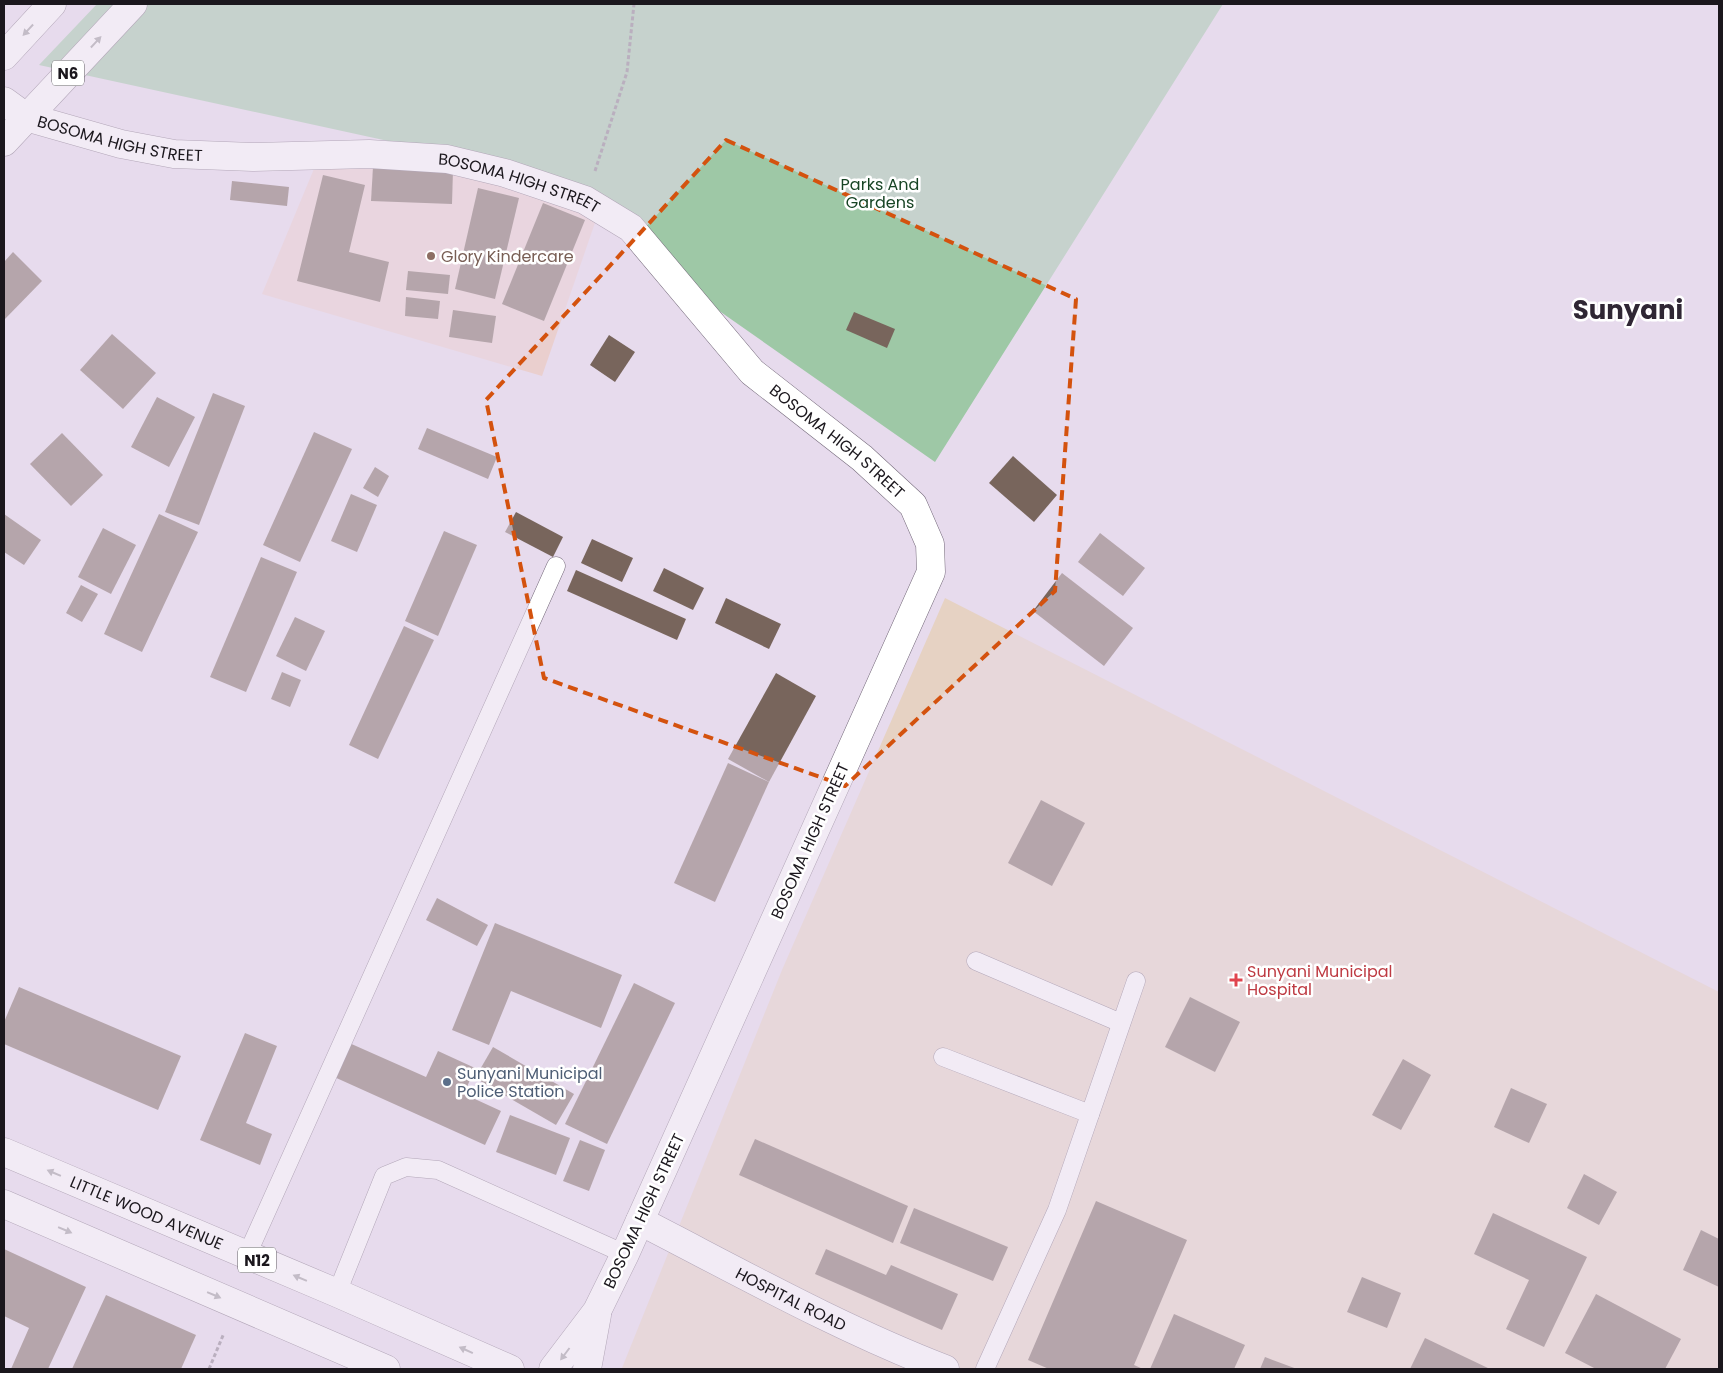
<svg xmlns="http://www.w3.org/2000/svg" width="1723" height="1373" font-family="Poppins,sans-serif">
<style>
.education{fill:#eacfce}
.medical{fill:#e6d2c3}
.green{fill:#9ec8a6}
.building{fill:#78655c}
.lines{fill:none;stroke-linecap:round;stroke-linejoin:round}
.service-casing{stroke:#74697a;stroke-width:19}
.minor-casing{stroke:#74697a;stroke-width:29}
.primary-casing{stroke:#74697a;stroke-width:29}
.trunk-casing{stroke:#74697a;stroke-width:29}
.path{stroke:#837b87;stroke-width:3;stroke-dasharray:4 2.5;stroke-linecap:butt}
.service{stroke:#fff;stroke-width:18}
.minor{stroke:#fff;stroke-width:28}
.primary{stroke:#fff;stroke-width:28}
.trunk{stroke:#fff;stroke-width:28}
.oneway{fill:#989799}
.marked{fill:none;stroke:#d4520e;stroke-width:4;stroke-dasharray:10 6;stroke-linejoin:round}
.education-dot{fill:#8d6e63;stroke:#fff;stroke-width:2}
.health-dot{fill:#e0444e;stroke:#fff;stroke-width:2}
.service-dot{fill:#5c6f8a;stroke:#fff;stroke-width:2}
.labels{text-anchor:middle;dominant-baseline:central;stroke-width:5;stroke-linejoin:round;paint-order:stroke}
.shield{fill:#fff;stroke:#5f5d61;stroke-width:1}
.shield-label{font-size:15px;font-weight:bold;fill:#1b171d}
.street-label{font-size:16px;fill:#1b171d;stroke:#fff}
.park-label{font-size:16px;fill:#174424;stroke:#fff}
.education-label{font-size:16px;fill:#785e54;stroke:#fff;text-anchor:start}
.health-label{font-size:16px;fill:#be3a42;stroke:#fff;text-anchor:start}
.service-label{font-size:16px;fill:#4e5e75;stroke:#fff;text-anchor:start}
.town-label{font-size:26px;font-weight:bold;fill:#2f2634;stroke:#fff}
</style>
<rect width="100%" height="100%" fill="#e7dbed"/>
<path class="education" d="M449 162 597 217 542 376 262 294 316 164Z"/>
<path class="medical" d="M945 598 1719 992V1369L622 1368 782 970Z"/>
<path class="green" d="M97 4H1223L935 462 695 294 596 195 466 158 39 65Z"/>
<g class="building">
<path d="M373 167 453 170 452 204 371 201Z"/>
<path d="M323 175 365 185 349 252 389 262 380 302 297 281Z"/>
<path d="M232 181 289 187 287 206 230 200Z"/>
<path d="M478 188 519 198 495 299 455 289Z"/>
<path d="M543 203 585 220 544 321 502 304Z"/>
<path d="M13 252 42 281 4 320V262Z"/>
<path d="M408 271 450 275 448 294 406 290Z"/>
<path d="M406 297 440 301 438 319 405 316Z"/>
<path d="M453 310 496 316 492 343 449 337Z"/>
<path d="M854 312 895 329 887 348 846 330Z"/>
<path d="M112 334 156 373 123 409 80 370Z"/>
<path d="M609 335 635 352 615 382 590 365Z"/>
<path d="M213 393 245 406 199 525 165 512Z"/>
<path d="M157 397 195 417 169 467 131 447Z"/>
<path d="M427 428 497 457 488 479 418 449Z"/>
<path d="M314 432 352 449 300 562 263 545Z"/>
<path d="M62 433 103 475 71 506 30 464Z"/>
<path d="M1013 456 1057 495 1034 522 989 483Z"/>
<path d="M375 467 389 476 378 497 363 488Z"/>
<path d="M351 494 377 505 357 552 331 541Z"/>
<path d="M516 512 563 537 553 557 505 532Z"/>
<path d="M4 514 41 540 24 565 4 552Z"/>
<path d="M159 514 198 532 142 652 104 634Z"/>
<path d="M103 528 136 545 111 594 78 577Z"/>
<path d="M444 531 477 545 438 636 405 621Z"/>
<path d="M1100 533 1145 568 1123 596 1078 562Z"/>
<path d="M592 539 633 558 622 582 581 563Z"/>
<path d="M261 557 297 572 246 692 210 677Z"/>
<path d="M664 568 704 588 693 610 653 591Z"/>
<path d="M576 570 686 619 677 640 567 591Z"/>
<path d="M1062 573 1133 628 1104 666 1033 611Z"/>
<path d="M81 585 98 594 82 622 66 613Z"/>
<path d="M726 598 781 624 769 649 715 623Z"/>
<path d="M295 617 325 631 306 671 276 656Z"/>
<path d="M404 626 434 640 378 759 349 745Z"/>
<path d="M282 672 301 680 290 707 271 699Z"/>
<path d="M776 673 816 696 769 782 728 759Z"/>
<path d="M728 763 769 782 715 902 674 883Z"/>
<path d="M1041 800 1085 823 1052 886 1008 863Z"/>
<path d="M437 898 488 925 477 946 426 920Z"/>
<path d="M495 923 622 975 601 1028 511 991 489 1045 452 1030Z"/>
<path d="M634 983 675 1003 607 1144 565 1124Z"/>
<path d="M19 987 181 1056 158 1110 4 1044V1022Z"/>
<path d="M1190 997 1240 1022 1215 1072 1165 1047Z"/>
<path d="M245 1033 277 1046 246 1123 272 1134 260 1165 200 1140Z"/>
<path d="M347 1042 426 1077 438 1051 475 1068 464 1094 501 1111 485 1145 332 1076Z"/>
<path d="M493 1047 574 1094 556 1125 475 1078Z"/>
<path d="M1403 1059 1431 1075 1401 1130 1372 1115Z"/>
<path d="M1511 1088 1547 1104 1529 1143 1494 1127Z"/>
<path d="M510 1115 570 1138 556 1175 496 1152Z"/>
<path d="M755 1139 908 1206 893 1243 739 1175Z"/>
<path d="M580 1140 605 1150 589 1191 563 1181Z"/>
<path d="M1584 1174 1617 1192 1599 1225 1567 1208Z"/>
<path d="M1096 1201 1187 1240 1134 1365 1143 1369H1049L1028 1360Z"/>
<path d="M914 1208 1008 1247 993 1281 900 1243Z"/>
<path d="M1493 1213 1587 1257 1544 1347 1506 1329 1529 1280 1474 1254Z"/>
<path d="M1701 1230 1719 1239V1287L1683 1270Z"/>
<path d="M4 1249 86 1287 48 1369H11L29 1328 4 1316Z"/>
<path d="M826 1249 886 1275 891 1265 958 1294 942 1330 815 1274Z"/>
<path d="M1362 1277 1401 1293 1387 1328 1347 1312Z"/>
<path d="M1596 1294 1681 1339 1665 1369H1596L1565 1353Z"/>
<path d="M106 1295 196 1335 181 1369H72Z"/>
<path d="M1174 1314 1245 1345 1234 1369H1150Z"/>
<path d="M1425 1338 1490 1369H1410Z"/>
<path d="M1265 1357 1297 1369H1260Z"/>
</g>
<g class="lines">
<defs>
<g id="service">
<path d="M976 961 1121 1023"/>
<path d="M943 1057 1090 1114"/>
<path d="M247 1255 556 566"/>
<path d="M337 1293 384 1176 406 1167 438 1170 625 1254"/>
<path d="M985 1369 1057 1210 1136 981"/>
</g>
<g id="minor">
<path id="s1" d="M4 101 26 117 121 144 174 154 253 157 369 154 447 159 505 173 585 200 631 228 752 372 862 458 913 505 930 544 931 572 625 1254 597 1311 553 1369"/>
<path id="s2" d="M640 1221C741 1273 839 1328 945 1369"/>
<path d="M587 1369 597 1315"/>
</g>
<g id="primary">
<path d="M4 56 52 4"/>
<path d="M4 142 133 4"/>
</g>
<g id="trunk">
<path id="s3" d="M4 1152 337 1293 510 1369"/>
<path d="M4 1204 386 1369"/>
</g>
</defs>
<use href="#service" class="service-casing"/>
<use href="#minor" class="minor-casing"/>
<use href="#primary" class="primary-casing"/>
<use href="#trunk" class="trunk-casing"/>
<g class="path">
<path d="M595 171 627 72 634 4"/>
<path d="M209 1369 224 1333"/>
</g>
<use href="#service" class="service"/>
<use href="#minor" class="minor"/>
<use href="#primary" class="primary"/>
<use href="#trunk" class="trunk"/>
</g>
<defs><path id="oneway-solid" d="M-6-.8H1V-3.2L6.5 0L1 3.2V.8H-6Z" transform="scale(1.25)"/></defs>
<g class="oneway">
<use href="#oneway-solid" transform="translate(28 30) rotate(133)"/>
<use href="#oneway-solid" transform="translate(96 42) rotate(-47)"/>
<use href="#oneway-solid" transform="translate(54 1173) rotate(-157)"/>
<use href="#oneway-solid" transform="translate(65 1230) rotate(23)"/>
<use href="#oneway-solid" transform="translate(300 1278) rotate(-157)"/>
<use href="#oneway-solid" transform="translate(214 1295) rotate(23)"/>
<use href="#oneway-solid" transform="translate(466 1350) rotate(-156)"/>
<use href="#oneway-solid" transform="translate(565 1354) rotate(127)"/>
</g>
<path d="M0 0H1723V1373H0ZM726 140 1076 299 1055 591 845 786 544 678 486 400Z" fill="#e7dbed" fill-opacity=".55" fill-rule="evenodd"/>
<path class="marked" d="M726 140 1076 299 1055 591 845 786 544 678 486 400Z"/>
<circle class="education-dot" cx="431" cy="256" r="5"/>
<path class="health-dot" d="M1233.5 972.5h5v5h5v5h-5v5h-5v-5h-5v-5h5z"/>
<circle class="service-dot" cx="447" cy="1082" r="5"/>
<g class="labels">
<g class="shield">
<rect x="52" y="60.5" width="32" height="25" rx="4"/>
<rect x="238" y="1247.5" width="38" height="25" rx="4"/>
</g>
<g class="shield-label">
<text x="68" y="73">N6</text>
<text x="257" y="1260">N12</text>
</g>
<g class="street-label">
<text stroke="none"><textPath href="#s1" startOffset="124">BOSOMA HIGH STREET</textPath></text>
<text stroke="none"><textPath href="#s1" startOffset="529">BOSOMA HIGH STREET</textPath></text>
<text stroke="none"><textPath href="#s1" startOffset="949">BOSOMA HIGH STREET</textPath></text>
<text transform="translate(810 841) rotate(-66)">BOSOMA HIGH STREET</text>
<text transform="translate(644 1211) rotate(-65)">BOSOMA HIGH STREET</text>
<text stroke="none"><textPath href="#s3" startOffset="155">LITTLE WOOD AVENUE</textPath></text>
<text stroke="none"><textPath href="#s2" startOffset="170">HOSPITAL ROAD</textPath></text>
</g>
<g class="park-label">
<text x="880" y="184">Parks And<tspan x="880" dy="18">Gardens</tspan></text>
</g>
<g class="education-label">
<text x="441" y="256">Glory Kindercare</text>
</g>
<g class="health-label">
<text x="1247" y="971">Sunyani Municipal<tspan x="1247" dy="18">Hospital</tspan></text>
</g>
<g class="service-label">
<text x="457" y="1073">Sunyani Municipal<tspan x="457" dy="18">Police Station</tspan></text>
</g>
<g class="town-label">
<text x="1628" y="310">Sunyani</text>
</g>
</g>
<rect width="1723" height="1373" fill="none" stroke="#1b171d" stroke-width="10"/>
</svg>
